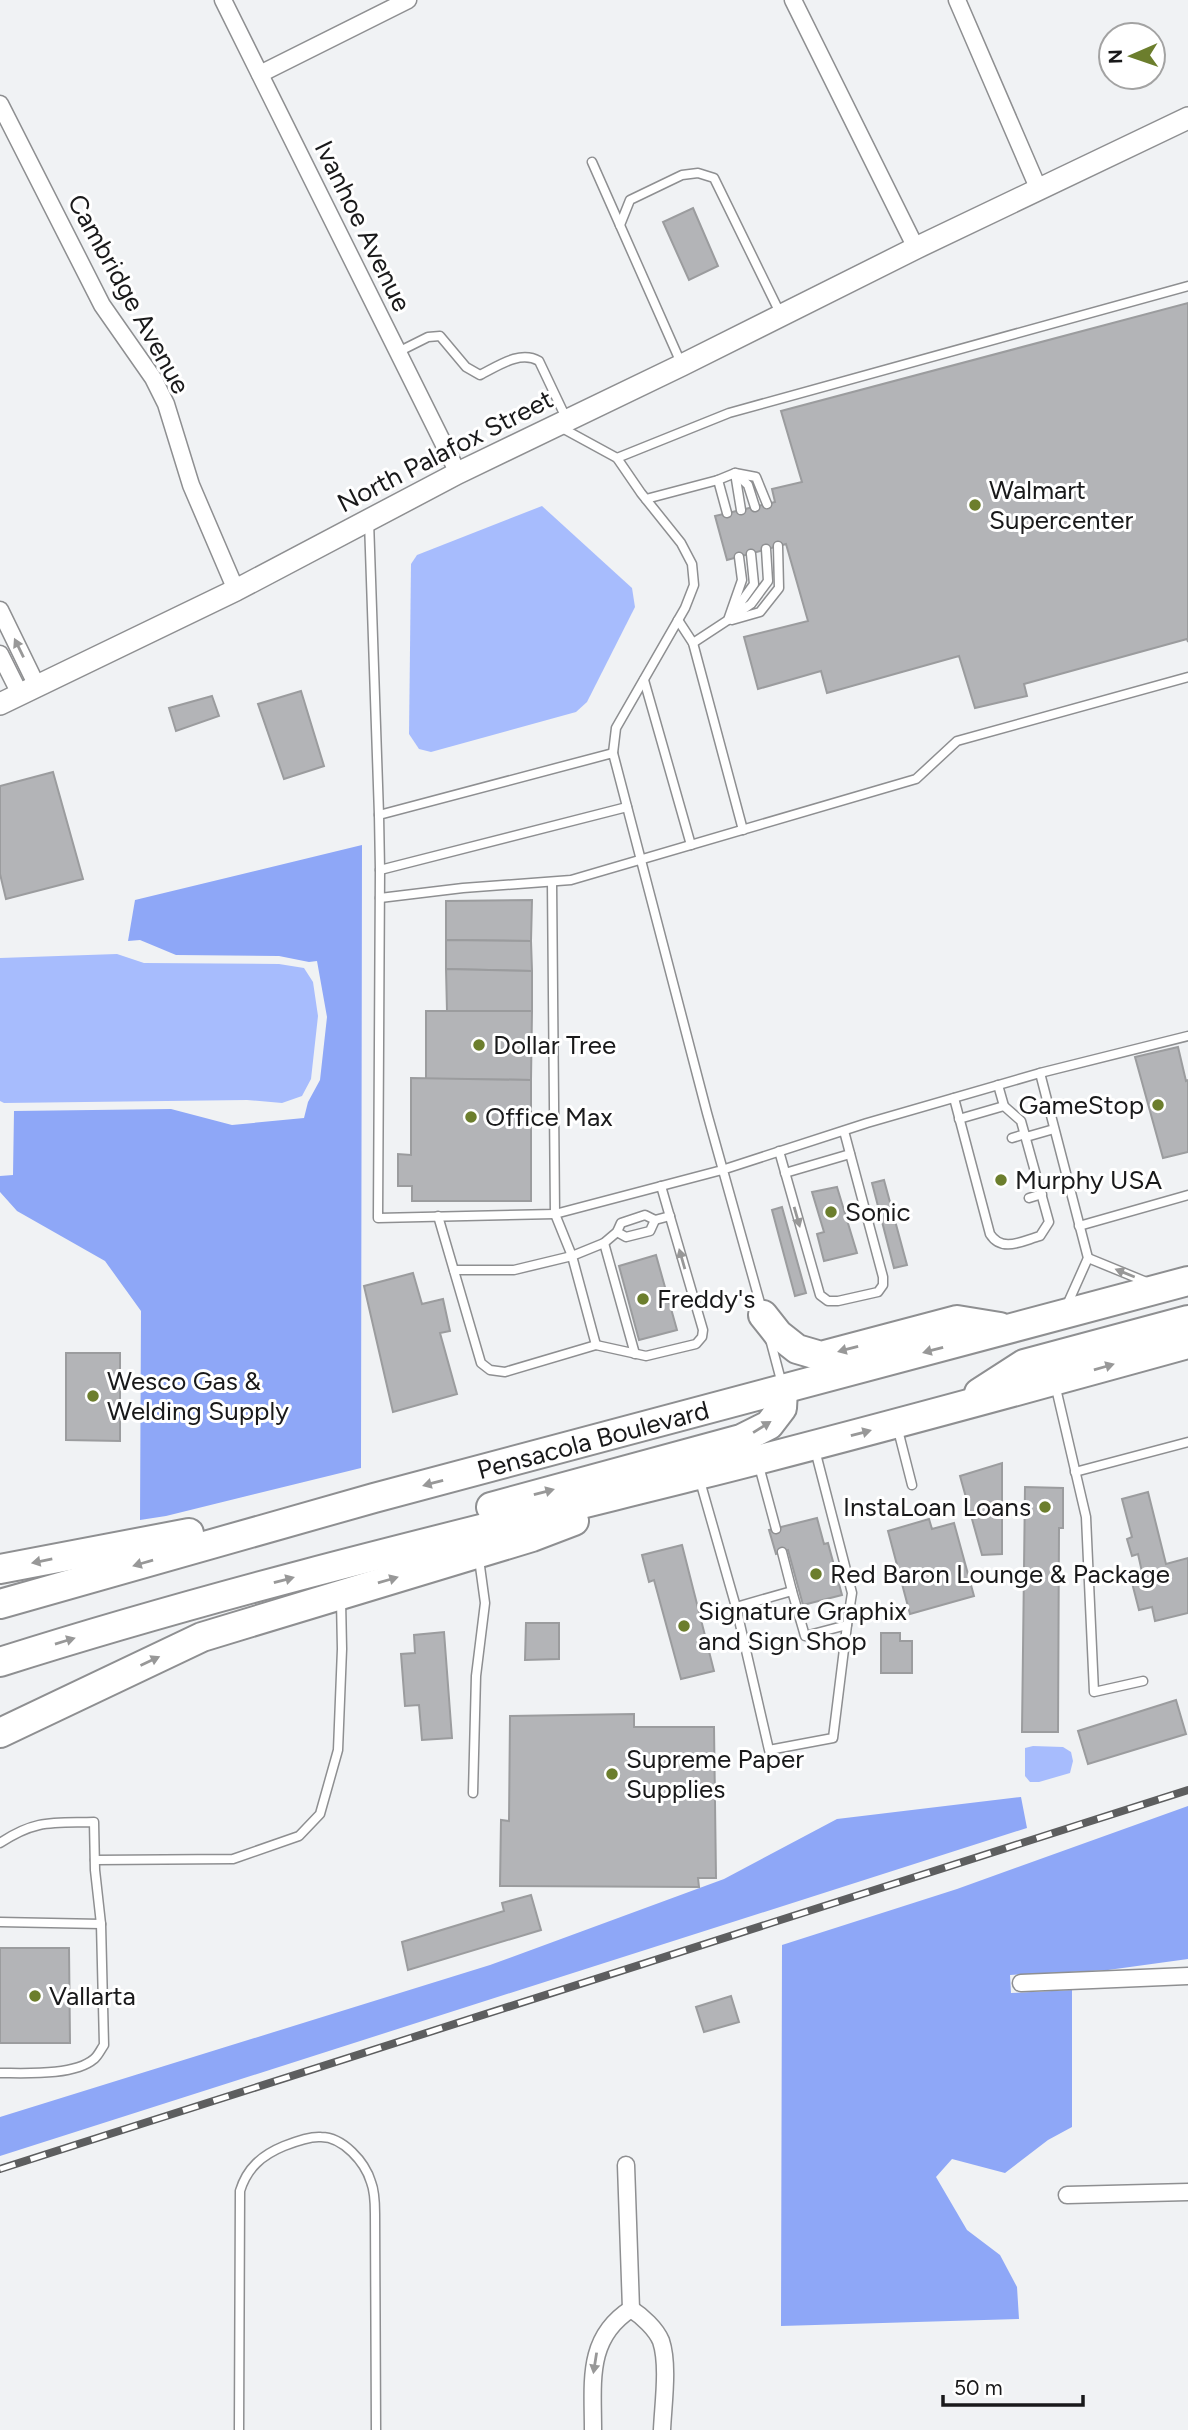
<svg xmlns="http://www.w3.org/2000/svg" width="1188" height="2430" font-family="Figtree,sans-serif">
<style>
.forest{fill:#8ea7f7}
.water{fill:#a7bcfd}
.building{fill:#b3b4b7;stroke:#9b9c9e;stroke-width:2}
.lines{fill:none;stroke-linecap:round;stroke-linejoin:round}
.lane-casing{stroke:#8e8f91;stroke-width:11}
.street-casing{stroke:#8e8f91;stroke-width:19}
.secondary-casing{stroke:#8e8f91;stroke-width:24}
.highway-casing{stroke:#8e8f91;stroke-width:32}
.lane{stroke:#fff;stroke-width:8}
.street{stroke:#fff;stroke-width:16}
.secondary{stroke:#fff;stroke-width:21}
.highway{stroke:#fff;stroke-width:28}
.rail-casing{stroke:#5d5e5f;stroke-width:8}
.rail{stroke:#fff;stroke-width:5;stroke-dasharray:16;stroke-linecap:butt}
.oneway{fill:#989898}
.poi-dot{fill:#6c7e2d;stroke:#fff;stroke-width:2.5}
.labels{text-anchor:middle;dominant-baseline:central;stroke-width:6;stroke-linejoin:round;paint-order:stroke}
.street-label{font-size:26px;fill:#19191a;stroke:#fff}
.poi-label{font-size:26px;fill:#19191a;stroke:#fff;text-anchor:start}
</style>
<rect width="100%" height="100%" fill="#f0f2f4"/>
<g class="forest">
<path d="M362 845 361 1468 166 1516 140 1520 141 1311 105 1261 17 1211 0 1192V1176L13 1175 14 1111 171 1109 232 1125 304 1118 308 1102 320 1080 327 1017 317 961 309 962 279 956 176 955 140 940 128 941 135 900Z"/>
<path d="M1021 1797 1027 1828 0 2156V2117L490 1965 724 1879 837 1819Z"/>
<path d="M1188 1806V1959L1108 1970 1010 1975 1011 1993 1072 1990V2127L1048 2140 1005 2173 952 2159 936 2177 967 2230 1000 2255 1017 2287 1019 2319 781 2326 782 1945 957 1889Z"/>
</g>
<g class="water">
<path d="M542 506 632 588 635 607 587 702 576 712 431 752 419 749 409 734 411 564 417 555Z"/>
<path d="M117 954 144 963 279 964 304 968 313 982 318 1016 311 1079 302 1096 282 1103 247 1100 4 1103 0 1101V958Z"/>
<path d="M1033 1746 1063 1747 1071 1752 1073 1761 1070 1773 1039 1782H1030L1025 1776V1748Z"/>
</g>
<g class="building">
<path d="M693 208 718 266 689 280 663 222Z"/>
<path d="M1188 303V642L1187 639 1024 684 1027 696 975 708 959 656 827 693 821 671 758 689 744 637 808 621 786 544 727 560 715 516 775 502 772 489 802 482 781 411Z"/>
<path d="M301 691 324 766 284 779 258 704Z"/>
<path d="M212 696 219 716 176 731 169 708Z"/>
<path d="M53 772 83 879 6 899 0 874V786Z"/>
<path d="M532 900 531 941 446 940V901Z"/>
<path d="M446 940 531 941 532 971 446 969Z"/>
<path d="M446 969 532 971V1011H447Z"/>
<path d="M426 1011H532L531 1080 426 1079Z"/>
<path d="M1178 1047 1186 1081 1188 1080V1152L1163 1158 1135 1057Z"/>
<path d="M411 1078 531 1080V1201H412V1186H398V1154L411 1155Z"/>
<path d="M884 1180 907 1265 894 1268 872 1183Z"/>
<path d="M837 1187 857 1253 824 1261 817 1234 824 1232 812 1192Z"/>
<path d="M782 1207 806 1293 795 1296 772 1210Z"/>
<path d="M656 1255 677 1330 639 1340 619 1266Z"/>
<path d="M413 1273 422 1304 443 1299 450 1331 440 1333 457 1394 393 1412 364 1286Z"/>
<path d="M66 1353H120V1441L66 1440Z"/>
<path d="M1002 1463V1554L982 1555 960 1476Z"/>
<path d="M1025 1487 1063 1488V1528H1059L1058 1732H1022Z"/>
<path d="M1148 1492 1166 1564 1188 1558V1613L1155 1621 1152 1607 1139 1610 1130 1575 1142 1572 1138 1554 1132 1556 1127 1539 1132 1537 1122 1499Z"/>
<path d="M817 1518 824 1544 828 1543 842 1595 803 1605 788 1550 776 1554 769 1530Z"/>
<path d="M929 1519 932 1529 954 1523 974 1596 910 1614 888 1531Z"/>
<path d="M682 1545 714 1671 681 1679 654 1580 649 1582 642 1555Z"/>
<path d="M526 1623H559V1659L525 1660Z"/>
<path d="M444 1632 452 1738 422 1740 419 1705 405 1706 401 1654 415 1653 414 1635Z"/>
<path d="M881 1633H900V1641H912V1673H881Z"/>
<path d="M1176 1700 1186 1734 1088 1764 1078 1731Z"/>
<path d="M634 1714V1727H714L716 1878H698L699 1887 500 1886 501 1820 509 1821 510 1716Z"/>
<path d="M531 1895 541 1930 408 1970 402 1942 504 1911 502 1903Z"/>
<path d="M0 1948H69L70 2043H0Z"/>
<path d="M731 1996 739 2022 704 2032 696 2007Z"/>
</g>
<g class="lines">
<defs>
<g id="lane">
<path d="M592 162 681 363"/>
<path d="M620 225 630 200 682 175 698 173 714 178 781 315"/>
<path d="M398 352 428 337 440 336 466 367 480 375C498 366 520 350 539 361L567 420"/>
<path d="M562 428 617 458 641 493 681 543 692 564 694 585 685 608 616 728 613 753"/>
<path d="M617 458 729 413 1188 286"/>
<path d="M646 499 718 480"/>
<path d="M755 507 748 485 735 473 756 477 767 504"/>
<path d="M727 513 718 480 735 473 741 510"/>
<path d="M369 521 379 815"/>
<path d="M751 554 754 584 728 620 751 604 768 581 766 549"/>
<path d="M678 620 693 643 743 830"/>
<path d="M732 620 760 612 779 588 778 546"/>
<path d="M693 643 728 620 742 580 739 557"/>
<path d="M644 680 691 845"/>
<path d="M380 870 627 807"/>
<path d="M552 882 555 1214 572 1256 596 1345"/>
<path d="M380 898 463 888 571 880 916 779 957 741 1188 677"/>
<path d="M1040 1073 1088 1258 1067 1305"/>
<path d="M954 1098 990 1234C1002 1253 1022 1241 1040 1236L1049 1222 1021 1121 1004 1106 998 1085"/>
<path d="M959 1119 1004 1106"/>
<path d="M1026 1137 1054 1129"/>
<path d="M1012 1138 1025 1134"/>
<path d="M779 1151 820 1295 828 1301H838L878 1292 883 1285V1277L844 1131"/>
<path d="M785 1173 850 1154"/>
<path d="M1029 1198 1042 1194"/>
<path d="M438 1216 481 1363 490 1370 505 1372 596 1345 646 1356 696 1344 702 1337 703 1330 661 1186"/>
<path d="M1079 1226 1188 1195"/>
<path d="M617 1232 626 1237 650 1231 655 1220"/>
<path d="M604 1243 635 1354"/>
<path d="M1088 1258 1149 1283"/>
<path d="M454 1270H514L572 1256 604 1243 617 1232 621 1223 645 1215 655 1220 670 1216"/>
<path d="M762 1310 707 1113 613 753 379 815 380 870 378 1218 555 1214 722 1170 867 1123 1040 1073 1188 1036"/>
<path d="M770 1339 782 1384"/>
<path d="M1055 1384 1086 1517 1094 1692 1143 1681"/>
<path d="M898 1430 912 1485"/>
<path d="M759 1466 776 1529"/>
<path d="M1075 1472 1188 1442"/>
<path d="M700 1481 736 1607 769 1750 833 1738 847 1625"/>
<path d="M782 1552 792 1591"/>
<path d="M736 1607 792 1591 805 1636 847 1625 852 1593 815 1450"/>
<path d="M473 1793 476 1676 485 1603 479 1559"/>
<path d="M0 1843C36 1819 53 1823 94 1822L95 1870 101 1924 0 1922"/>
<path d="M95 1860 233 1859 299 1836 320 1814 338 1750 342 1649 341 1600"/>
<path d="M0 2073C25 2073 74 2076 94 2059 98 2056 101 2049 104 2045L101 1924"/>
<path d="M239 2430 240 2191C247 2168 262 2155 284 2146 294 2142 309 2136 321 2137 343 2137 365 2162 371 2182 375 2192 375 2204 375 2214L376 2430"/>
</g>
<g id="street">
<path d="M223 0 458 473"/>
<path d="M793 0 916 248"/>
<path d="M957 0 1039 190"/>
<path d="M260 74 408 0"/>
<path d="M0 104 102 305 153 378 166 404 191 485 236 590"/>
<path d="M0 610 37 686"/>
<path d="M0 654 20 694"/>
<path d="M1021 1983 1188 1976"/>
<path d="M626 2165 631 2309"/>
<path d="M1067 2195 1188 2192"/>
<path d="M631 2309C642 2316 656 2329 661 2341 669 2365 663 2405 662 2430"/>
<path d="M593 2430C593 2382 586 2338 631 2309"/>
</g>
<path id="secondary" d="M0 704 236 590 458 473 682 365 916 248 1188 118"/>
<g id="highway">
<path d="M763 1315 778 1334 797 1349 821 1356 957 1320 1000 1327"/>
<path d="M979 1393 1024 1364 1188 1320"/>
<path d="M491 1507 741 1439 769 1425 782 1408 783 1390"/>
<path d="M0 1569 189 1533"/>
<path d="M0 1604 374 1498 1188 1281"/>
<path d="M0 1662C230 1589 465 1533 698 1475 862 1434 1025 1389 1188 1344"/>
<path d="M0 1733 202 1637 532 1537 574 1521"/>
</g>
</defs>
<use href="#lane" class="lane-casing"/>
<use href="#street" class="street-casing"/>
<use href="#secondary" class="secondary-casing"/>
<use href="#highway" class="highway-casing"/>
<use href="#lane" class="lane"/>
<use href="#street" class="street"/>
<use href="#secondary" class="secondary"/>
<use href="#highway" class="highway"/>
<defs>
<path id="rail" d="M0 2169 1188 1790"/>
</defs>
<use href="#rail" class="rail-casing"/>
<use href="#rail" class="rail"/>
</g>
<defs><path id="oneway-solid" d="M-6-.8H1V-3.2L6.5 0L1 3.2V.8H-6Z" transform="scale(1.75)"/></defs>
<g class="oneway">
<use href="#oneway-solid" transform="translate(19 648) rotate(-116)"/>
<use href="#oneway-solid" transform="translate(797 1217) rotate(74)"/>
<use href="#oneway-solid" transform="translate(682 1259) rotate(-106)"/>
<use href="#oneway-solid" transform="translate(1125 1273) rotate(-158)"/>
<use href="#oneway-solid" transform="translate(848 1349) rotate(165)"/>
<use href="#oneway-solid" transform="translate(933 1350) rotate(165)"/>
<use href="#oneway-solid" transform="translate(1104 1367) rotate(-16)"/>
<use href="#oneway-solid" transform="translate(762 1427) rotate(-32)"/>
<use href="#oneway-solid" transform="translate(861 1433) rotate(-15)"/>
<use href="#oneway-solid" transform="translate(433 1483) rotate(165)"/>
<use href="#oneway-solid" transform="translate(544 1492) rotate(-15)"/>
<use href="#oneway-solid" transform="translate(42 1561) rotate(169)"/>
<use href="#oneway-solid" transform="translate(143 1563) rotate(164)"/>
<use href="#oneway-solid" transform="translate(284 1580) rotate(-15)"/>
<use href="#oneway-solid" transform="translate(388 1580) rotate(-16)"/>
<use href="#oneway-solid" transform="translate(65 1641) rotate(-17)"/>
<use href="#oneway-solid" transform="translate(150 1661) rotate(-25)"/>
<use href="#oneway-solid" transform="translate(595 2363) rotate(99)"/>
</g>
<g class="poi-dot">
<circle cx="975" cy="505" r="7"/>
<circle cx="479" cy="1045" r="7"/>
<circle cx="1158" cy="1105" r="7"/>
<circle cx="471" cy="1117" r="7"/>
<circle cx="1001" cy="1180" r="7"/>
<circle cx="831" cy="1212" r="7"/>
<circle cx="643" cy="1299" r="7"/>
<circle cx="93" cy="1396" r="7"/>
<circle cx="1045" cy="1507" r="7"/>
<circle cx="816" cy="1574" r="7"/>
<circle cx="684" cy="1626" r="7"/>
<circle cx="612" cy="1774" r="7"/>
<circle cx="35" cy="1996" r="7"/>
</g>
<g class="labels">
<g class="street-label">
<text transform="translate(363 226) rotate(64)">Ivanhoe Avenue</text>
<text transform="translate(129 294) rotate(61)">Cambridge Avenue</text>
<text transform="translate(445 451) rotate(-27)">North Palafox Street</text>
<text transform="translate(593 1440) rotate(-15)">Pensacola Boulevard</text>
</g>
<g class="poi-label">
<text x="989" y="490">Walmart<tspan x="989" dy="30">Supercenter</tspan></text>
<text x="493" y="1045">Dollar Tree</text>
<text x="1144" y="1105" text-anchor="end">GameStop</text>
<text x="485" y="1117">Office Max</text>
<text x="1015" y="1180">Murphy USA</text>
<text x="845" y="1212">Sonic</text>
<text x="657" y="1299">Freddy's</text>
<text x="107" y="1381">Wesco Gas &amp;<tspan x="107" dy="30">Welding Supply</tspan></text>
<text x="1031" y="1507" text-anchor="end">InstaLoan Loans</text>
<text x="830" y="1574">Red Baron Lounge &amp; Package</text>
<text x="698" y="1611">Signature Graphix<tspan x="698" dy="30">and Sign Shop</tspan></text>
<text x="626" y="1759">Supreme Paper<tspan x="626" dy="30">Supplies</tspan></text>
<text x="49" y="1996">Vallarta</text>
</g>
</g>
<g transform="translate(1132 56) rotate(268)"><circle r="33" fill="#ffffff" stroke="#a3a3a3" stroke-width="2"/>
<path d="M0-5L12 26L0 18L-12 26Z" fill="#6c7e2d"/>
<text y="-10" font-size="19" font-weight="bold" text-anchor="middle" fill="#19191a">N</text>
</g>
<path d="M943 2395v10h140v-10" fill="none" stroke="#19191a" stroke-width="3.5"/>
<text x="954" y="2395" font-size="21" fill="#19191a" stroke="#ffffff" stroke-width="5" paint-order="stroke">50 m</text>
</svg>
